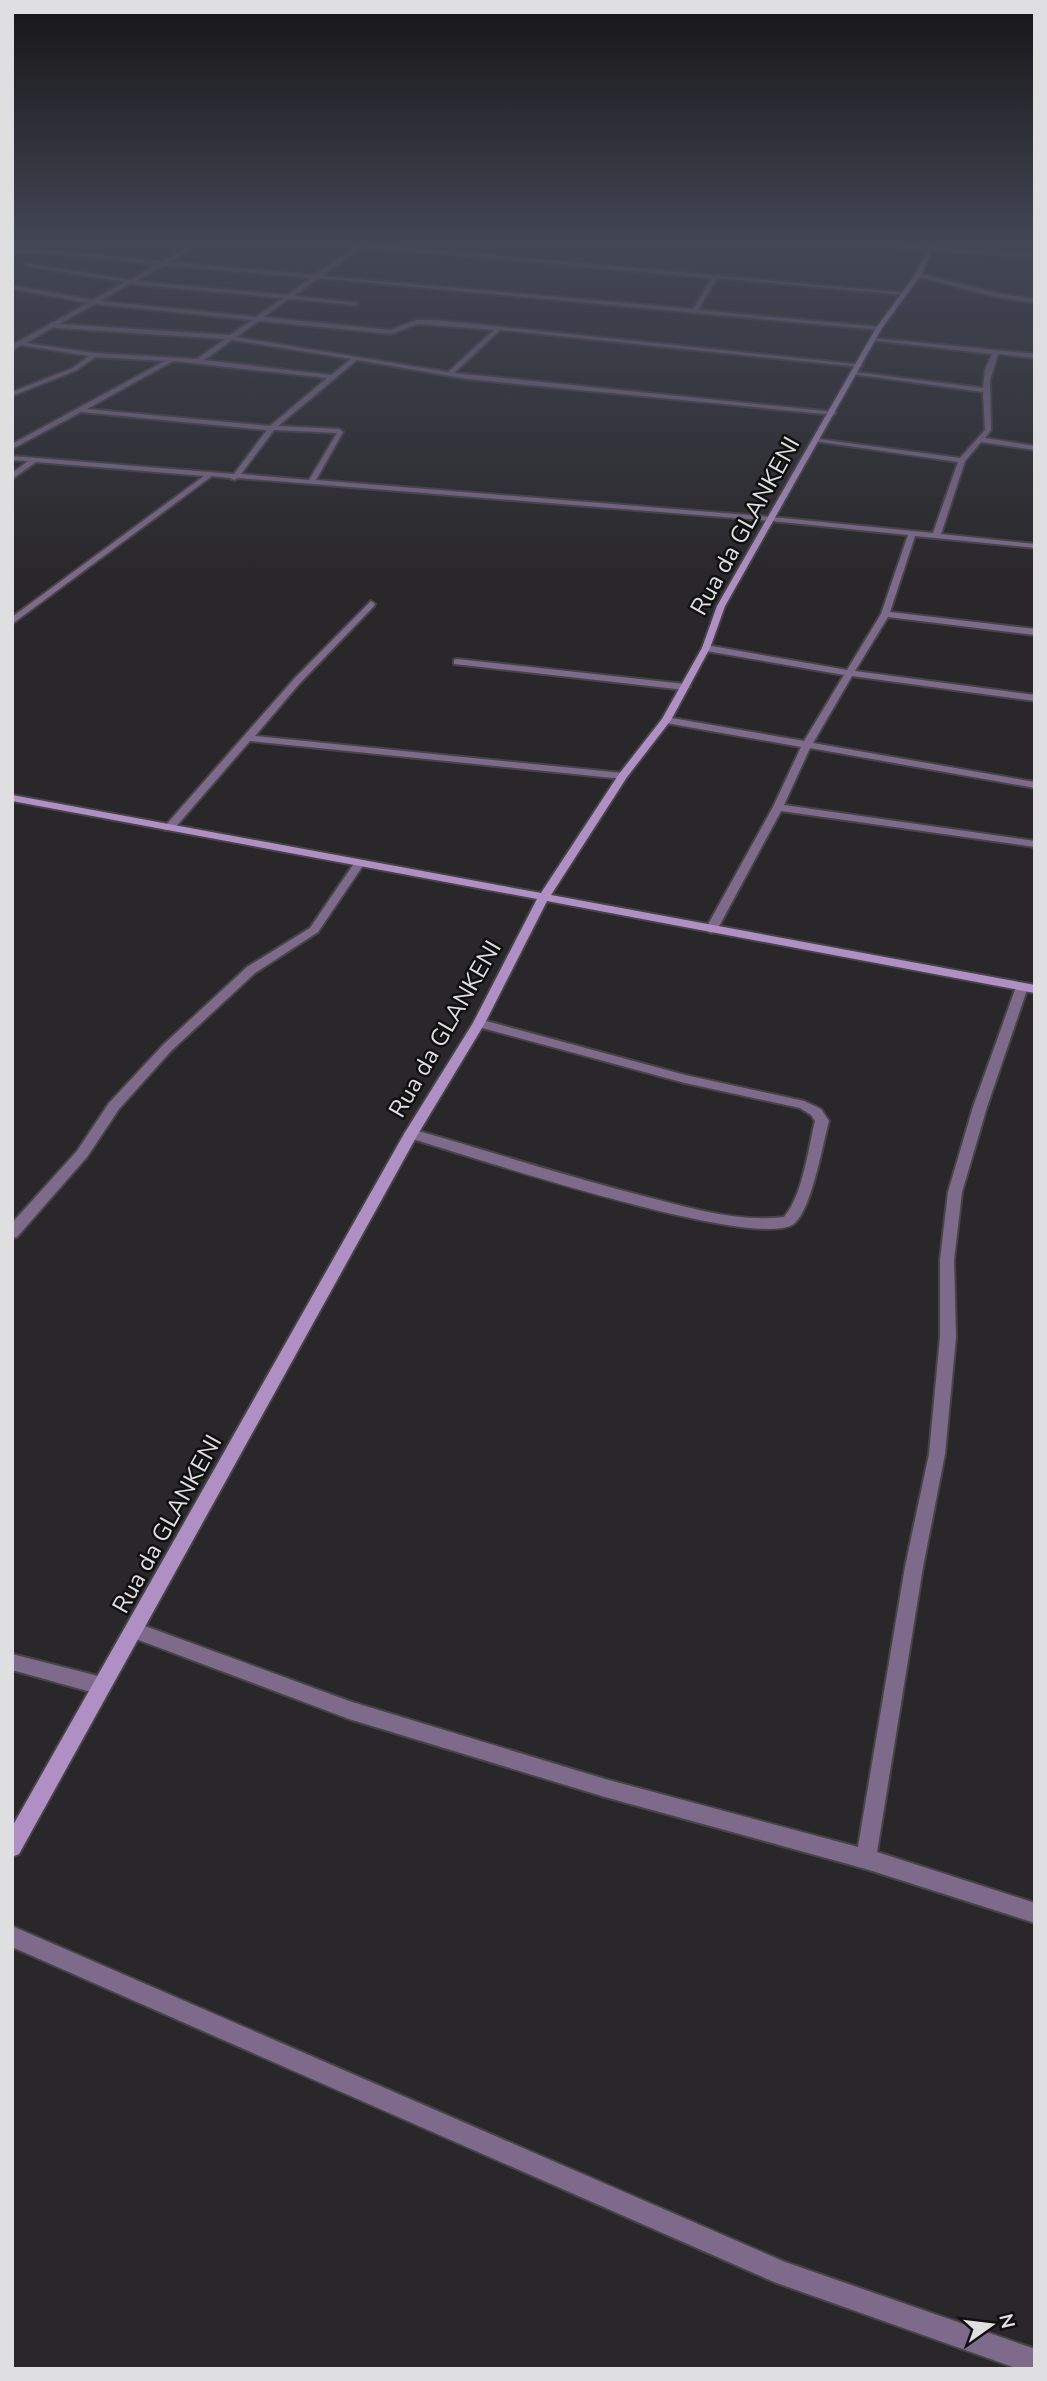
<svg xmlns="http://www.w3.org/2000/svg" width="1047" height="2381" font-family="'Nunito Sans',sans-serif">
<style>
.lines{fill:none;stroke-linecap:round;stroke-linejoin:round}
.street-casing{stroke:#464447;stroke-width:4}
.secondary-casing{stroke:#464447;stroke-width:4}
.street{fill:#7e6a8b;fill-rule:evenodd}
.secondary{fill:#b090c4;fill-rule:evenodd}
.labels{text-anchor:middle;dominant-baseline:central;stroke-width:5;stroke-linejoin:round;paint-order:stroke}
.street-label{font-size:24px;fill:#dfdee0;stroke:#111011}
</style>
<rect width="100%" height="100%" fill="#29272a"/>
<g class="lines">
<defs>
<g id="street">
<path d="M192 245H198L170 262 315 275 357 245H382L907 293 904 295 717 278 698 310 881 327 879 330 318 278 294 296 358 303 355 305 289 299 263 317 390 330 417 320H436L863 365 860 367 500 330 454 373 836 412 834 415 468 379 357 360 278 426 339 429 343 432 316 480 772 517 933 533 958 462 814 441 818 439 960 458 985 430 983 392 852 374 855 372 983 388 985 370 992 354 870 340 873 338 1035 354V358L998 354 990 380 991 430 985 438 1035 446V450L981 442 965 461 941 534 1035 544V548L915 536 890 612 1035 629V635L888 617 855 671 1035 695V701L852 676 813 743 1035 782V788L810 748 784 805 1035 841V847L781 811 717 930 711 933 705 930 773 807 801 747 666 723 661 720 666 717 804 741 844 675 706 651 702 648 706 645 847 670 881 614 908 535 772 521 238 478 234 480 230 478 212 476 12 624V617L204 476 36 462 12 479V473L28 461 12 460V456L234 474 267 430 81 412 12 449V444L165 361 95 357 77 370 12 396V392L73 368 89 356 21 345 12 350V345L88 303 12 289V285L93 300 125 282 26 266 24 263 130 280 158 264 12 251V247L163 261ZM362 247 712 278 693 309 322 276ZM165 265 311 278 287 295 136 281ZM131 283 139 285 283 298 256 317 100 301ZM95 304 252 320 230 335 59 324ZM259 321 391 334 418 324 494 330 448 372 236 337ZM54 327 56 328 225 339 197 359 94 353 26 343ZM232 340 351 359 331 375 204 360ZM173 361 327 378 270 426 87 409ZM274 430 337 433 309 480 241 474Z"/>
<path d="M892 245 1035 254V258L894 247Z"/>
<path d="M918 273 996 293 1035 299V303L996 297 916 276Z"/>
<path d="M371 601 375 604 374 606 300 683 255 736 623 773 628 776 623 779 250 741 173 830H165V826L294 679Z"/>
<path d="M457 659 685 684 690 687 685 690 454 664V660Z"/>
<path d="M359 861 364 864 318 932 255 973 171 1051 119 1109 87 1157 17 1237 12 1238V1223L77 1151 109 1103 163 1045 247 967 310 928 355 862Z"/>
<path d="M1022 983 1028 987 987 1107 962 1192 954 1260 956 1337 945 1454 923 1567 877 1852 1035 1903V1923L866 1869 605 1797 349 1719 128 1636 125 1630 128 1624 134 1622 349 1701 605 1779 858 1847 905 1567 929 1454 940 1337V1260L948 1192 973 1107 1016 987Z"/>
<path d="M479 1019 685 1075 804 1101 821 1109 829 1121C823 1142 811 1215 792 1225 748 1249 466 1155 406 1137L404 1134 406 1131 411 1129C490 1151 568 1177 647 1197 691 1208 739 1223 784 1217 803 1195 808 1149 815 1121L811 1115 800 1108 685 1083 475 1026 473 1023 475 1020Z"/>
<path d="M12 1654 102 1677 109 1680 111 1686 109 1692 102 1695 12 1670Z"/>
<path d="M12 1926 785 2262 1035 2349V2369H1019L774 2282 12 1947Z"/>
</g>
<path id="secondary" d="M929 245H934L921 275 882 328 725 606 710 648 671 720 627 777 551 895 1035 985V993L547 901 485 1023 418 1134 19 1854 12 1857V1827L404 1134 473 1023 537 899 12 801V795L541 893 619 774 662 719 702 648 717 606 876 328 915 275Z"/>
</defs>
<use href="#street" class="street-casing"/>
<use href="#secondary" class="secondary-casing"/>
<use href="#street" class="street"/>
<use href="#secondary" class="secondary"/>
</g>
<linearGradient id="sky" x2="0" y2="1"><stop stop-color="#171517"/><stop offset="0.42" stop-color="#434755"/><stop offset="1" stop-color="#434755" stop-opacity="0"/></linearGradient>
<rect width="1047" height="579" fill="url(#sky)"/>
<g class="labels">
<g class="street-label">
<text transform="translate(745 526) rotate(-61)">Rua da GLANKENI</text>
<text transform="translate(445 1029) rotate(-60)">Rua da GLANKENI</text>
<text transform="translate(167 1524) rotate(-61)">Rua da GLANKENI</text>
</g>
</g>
<rect width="1047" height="2381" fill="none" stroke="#dfdee0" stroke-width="28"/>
<g transform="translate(991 2325) rotate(76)" stroke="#111011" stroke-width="5" paint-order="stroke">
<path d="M0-5L12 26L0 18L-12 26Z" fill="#dfdee0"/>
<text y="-10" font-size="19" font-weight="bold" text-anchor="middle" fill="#dfdee0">N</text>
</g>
</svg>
